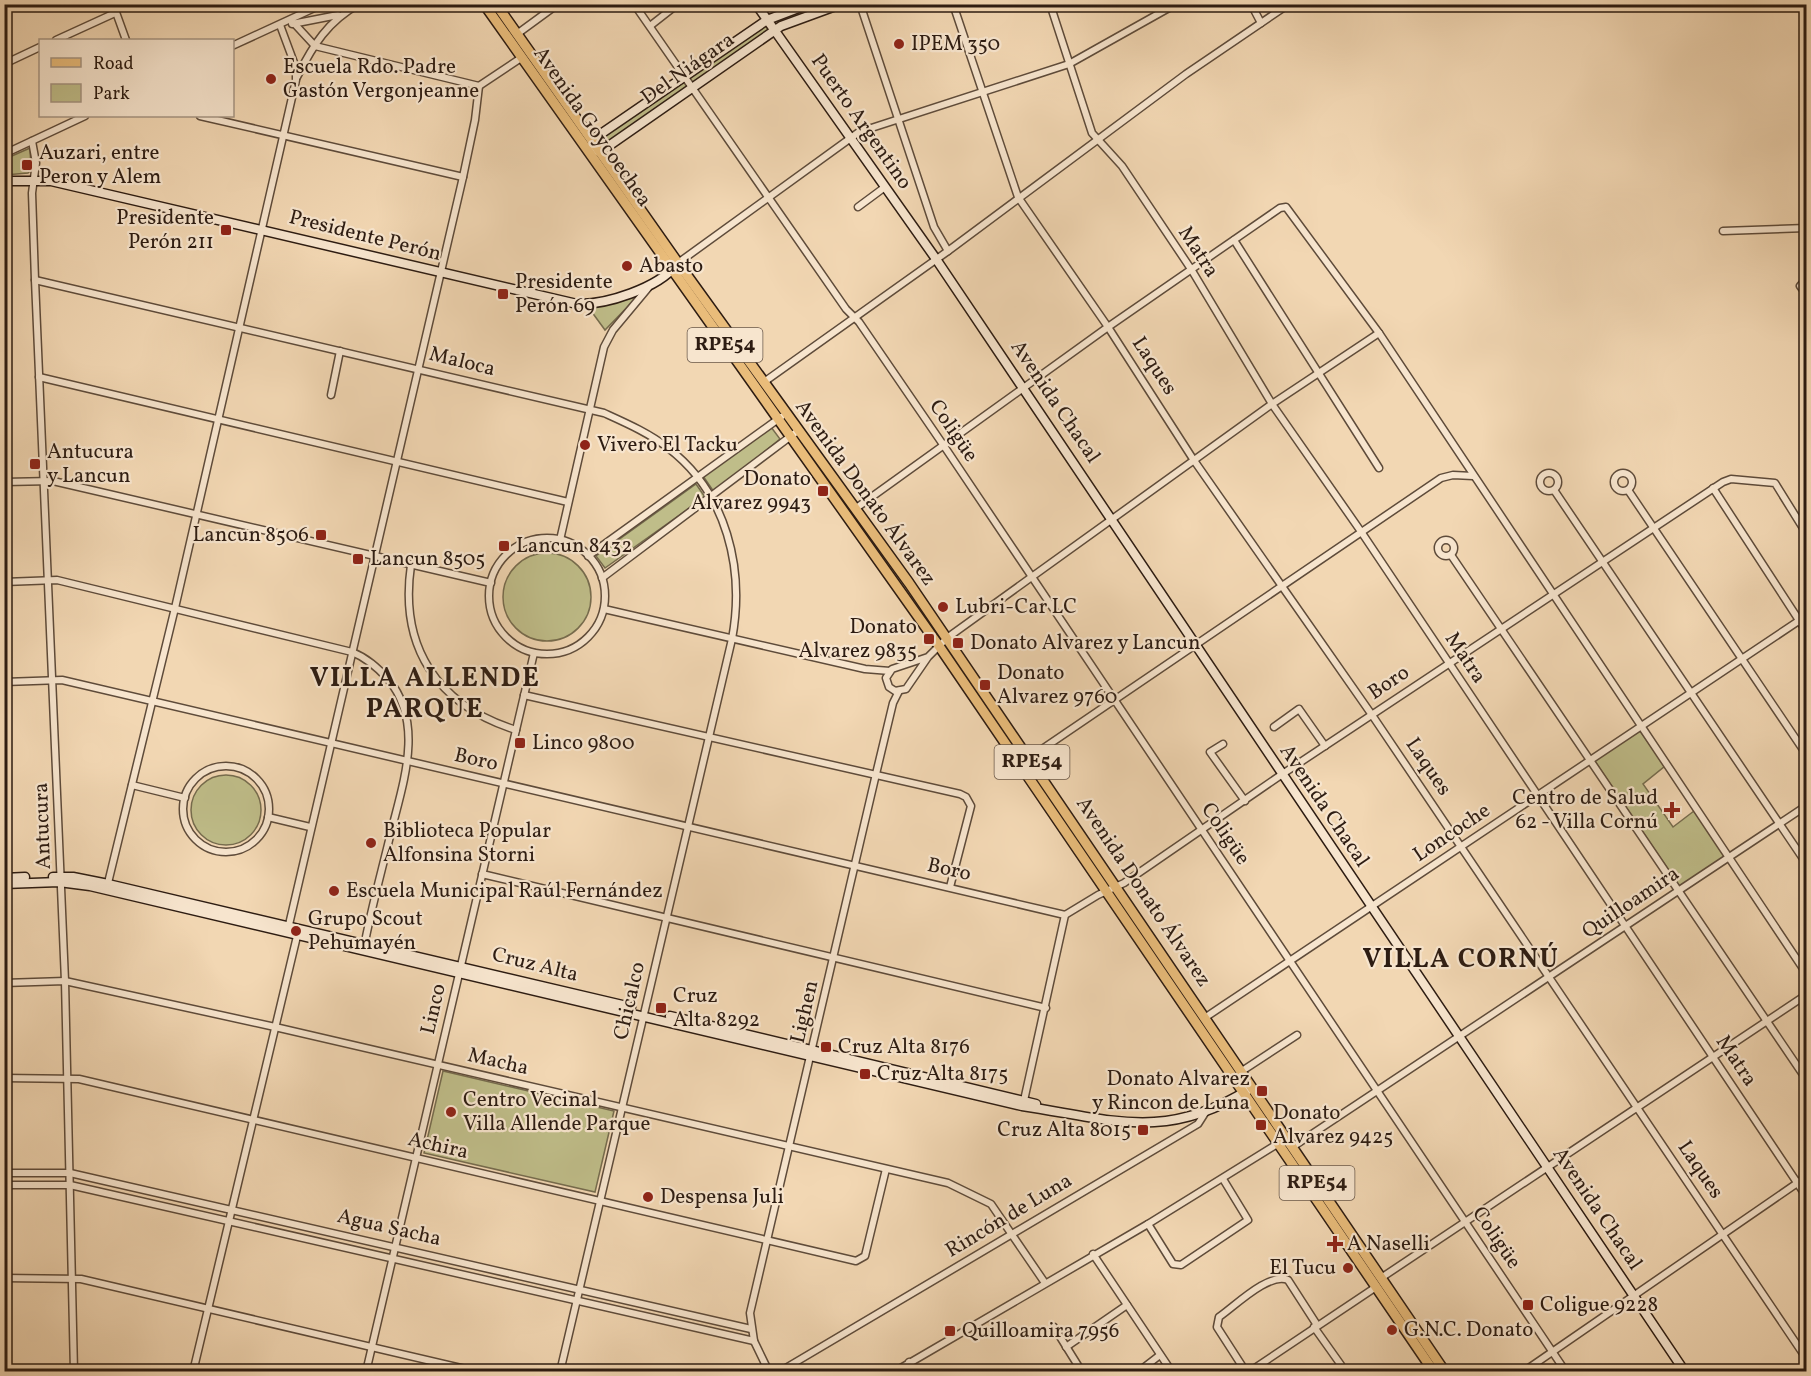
<svg xmlns="http://www.w3.org/2000/svg" width="1811" height="1376" font-family="Vollkorn,serif">
<style>
.green{fill:#bfbd89;stroke:#766c4e;stroke-width:1.5}
.lines{fill:none;stroke-linecap:round;stroke-linejoin:round}
.street-casing{stroke:#5e4b3a;stroke-width:9}
.secondary-casing{stroke:#2d1c12;stroke-width:11}
.primary-casing{stroke:#2d1c12;stroke-width:12}
.street{stroke:#f7e5ce;stroke-width:6}
.secondary{stroke:#f7e5ce;stroke-width:8}
.primary{stroke:#e9bc7a;stroke-width:9}
.poi-dot{fill:#8f2418;stroke:#f7e5ce;stroke-width:2}
.labels{text-anchor:middle;dominant-baseline:central;stroke-width:4.5;stroke-linejoin:round;paint-order:stroke}
.shield{fill:#f7e5ce;stroke:#6a584a;stroke-width:1.5}
.shield-label{font-size:20px;font-weight:bold;fill:#2d1c12}
.poi-label{font-size:21px;fill:#2d1c12;stroke:#f7e5ce;text-anchor:start}
.street-label{font-size:21px;fill:#2d1c12;stroke:#f7e5ce}
.district-label{font-size:27px;font-weight:bold;letter-spacing:1.5px;fill:#2d1c12;stroke:#f7e5ce}
</style>
<rect width="100%" height="100%" fill="#f2d7b3"/>
<filter id="stains"><feTurbulence type="fractalNoise" baseFrequency=".00333" numOctaves="4"/><feColorMatrix values="0 0 0 0 .2 0 0 0 0 .09 0 0 0 0 .02 0 0 0 .5 -.17"/></filter>
<radialGradient id="worn" r=".72"><stop offset=".6" stop-color="#630" stop-opacity="0"/><stop offset="1" stop-color="#630" stop-opacity=".3"/></radialGradient>
<g class="green">
<path d="M766 26 768 30 693 85 688 77Z"/>
<path d="M684 80 690 88 603 147 598 140Z"/>
<path d="M30 148 31 170 28 173 5 175V159Z"/>
<path d="M640 294 605 330 586 304Z"/>
<path d="M771 427 780 439 714 492 703 476Z"/>
<path d="M696 484 705 497 605 568 596 556Z"/>
<circle cx="547" cy="597" r="44"/>
<path d="M1640 731 1665 766 1643 784 1673 827 1694 811 1726 856 1680 887 1594 760Z"/>
<circle cx="226" cy="810" r="35"/>
<path d="M443 1071 614 1111 595 1192 424 1153Z"/>
</g>
<g class="lines">
<defs>
<g id="street">
<path d="M113 4 126 40"/>
<path d="M634 4 846 309 859 322 944 446 1566 1372"/>
<path d="M860 4 934 227 948 251"/>
<path d="M953 4 1018 197 1108 327 1193 459 1372 715 1806 1358"/>
<path d="M1050 4 1092 133 1122 166 1191 269 1272 404 1362 533 1806 1196"/>
<path d="M1251 4 1261 23"/>
<path d="M291 20 315 46 479 86"/>
<path d="M292 24 338 15"/>
<path d="M650 26 678 4"/>
<path d="M517 34 558 4"/>
<path d="M56 40 115 13"/>
<path d="M232 46 323 4"/>
<path d="M4 64 40 47"/>
<path d="M297 77C313 45 328 21 359 4"/>
<path d="M479 86 521 58"/>
<path d="M200 116 463 177"/>
<path d="M32 141 36 163 32 193 35 280 65 981 74 1372"/>
<path d="M4 154 85 116"/>
<path d="M858 207 885 187"/>
<path d="M1723 231 1806 228"/>
<path d="M1234 240 1379 468"/>
<path d="M678 263 859 132 1069 64 1176 4"/>
<path d="M1806 279 1800 286 1806 294"/>
<path d="M35 280 604 413C626 423 649 433 668 448 727 493 745 569 732 639L560 1372"/>
<path d="M39 377 568 502"/>
<path d="M764 382 948 251 1186 74 1289 4"/>
<path d="M331 395 340 351"/>
<circle cx="1549" cy="482" r="9"/>
<circle cx="1623" cy="482" r="9"/>
<path d="M4 482 53 481 491 583"/>
<path d="M1713 488 1806 631"/>
<path d="M1554 490 1806 863"/>
<path d="M1628 490 1806 754"/>
<path d="M855 509 1108 327 1280 208 1286 207 1379 333 1806 973"/>
<circle cx="547" cy="596" r="58"/>
<path d="M560 540 604 347 613 330 648 288"/>
<circle cx="1446" cy="548" r="8"/>
<path d="M1451 555 1806 1079"/>
<path d="M588 556 781 417"/>
<path d="M411 565C399 647 437 705 516 730"/>
<path d="M602 578 799 430"/>
<path d="M4 582 57 580 352 652C367 658 377 667 388 679 425 723 403 783 391 832 382 870 371 909 364 947"/>
<path d="M604 609 865 669 890 671"/>
<path d="M928 657 892 669 886 678 889 687 895 691 906 689 928 657 947 638 1272 404 1379 333"/>
<path d="M4 682 62 680 1065 915 1098 895 1124 883 1281 775 1723 482 1731 479 1775 483 1806 533"/>
<path d="M524 695 960 794 966 797 971 806 950 887"/>
<path d="M1274 727 1299 709 1325 746"/>
<path d="M1223 744 1210 752 1245 801"/>
<path d="M1029 758 1441 478 1453 475 1473 476"/>
<circle cx="226" cy="809" r="43"/>
<path d="M132 785 185 798"/>
<path d="M268 817 310 827"/>
<path d="M482 874 1046 1008"/>
<path d="M107 887 175 608 296 80V68L280 25"/>
<path d="M288 929 463 177 475 120 479 86"/>
<path d="M4 983 65 981 275 1027 948 1183 991 1204 1045 1283"/>
<path d="M1206 1017 1806 616"/>
<path d="M1242 1071 1297 1035"/>
<path d="M4 1078 79 1079 856 1261 865 1256 886 1169"/>
<path d="M1023 1105 1065 915"/>
<path d="M1294 1146 1806 806"/>
<path d="M4 1173H70L751 1329"/>
<path d="M4 1185H70L754 1341"/>
<path d="M1148 1224 1173 1264 1181 1265 1248 1220 1223 1179"/>
<path d="M1093 1254 1172 1372"/>
<path d="M4 1278 81 1279 478 1372"/>
<path d="M1381 1278 1806 995"/>
<path d="M1054 1327 1082 1372"/>
<path d="M1314 1327 1341 1365 1340 1372"/>
<path d="M1066 1347 1127 1305"/>
<path d="M909 1362 915 1372"/>
<path d="M193 1372 298 932"/>
<path d="M366 1372 534 653"/>
<path d="M769 1372 754 1341 750 1313 876 774 893 703 899 691"/>
<path d="M779 1372 1198 1124 1205 1113"/>
<path d="M894 1372 1148 1224 1279 1143"/>
<path d="M1138 1372 1160 1355"/>
<path d="M1246 1372 1217 1327 1219 1317C1235 1306 1269 1272 1288 1280L1317 1325"/>
<path d="M1249 1372 1376 1287"/>
<path d="M1523 1372 1806 1177"/>
<path d="M1800 1372 1806 1367"/>
</g>
<g id="secondary">
<path d="M756 4 936 259 1685 1372"/>
<path d="M593 146 592 140 767 20 809 4"/>
<path d="M595 150 600 152 781 26 841 4"/>
<path d="M4 181H51L577 304C606 305 658 288 676 265"/>
<path d="M53 877H73L108 884 631 1007"/>
<path d="M4 878 25 877"/>
<path d="M4 884 59 882 90 886 1022 1106C1110 1119 1165 1142 1248 1090"/>
<path d="M670 1016 1036 1104"/>
</g>
<g id="primary">
<path d="M484 4 939 646 1434 1372"/>
<path d="M496 4 678 263 909 583 1445 1372"/>
</g>
</defs>
<use href="#street" class="street-casing"/>
<use href="#secondary" class="secondary-casing"/>
<use href="#primary" class="primary-casing"/>
<use href="#street" class="street"/>
<use href="#secondary" class="secondary"/>
<use href="#primary" class="primary"/>
</g>
<g class="poi-dot">
<circle cx="899" cy="44" r="6"/>
<circle cx="271" cy="79" r="6"/>
<rect x="21" y="159" width="12" height="12" rx="3"/>
<rect x="220" y="224" width="12" height="12" rx="3"/>
<circle cx="627" cy="266" r="6"/>
<rect x="497" y="288" width="12" height="12" rx="3"/>
<circle cx="585" cy="445" r="6"/>
<rect x="29" y="458" width="12" height="12" rx="3"/>
<rect x="817" y="485" width="12" height="12" rx="3"/>
<rect x="315" y="529" width="12" height="12" rx="3"/>
<rect x="498" y="540" width="12" height="12" rx="3"/>
<rect x="352" y="553" width="12" height="12" rx="3"/>
<circle cx="943" cy="607" r="6"/>
<rect x="923" y="633" width="12" height="12" rx="3"/>
<rect x="952" y="637" width="12" height="12" rx="3"/>
<rect x="979" y="679" width="12" height="12" rx="3"/>
<rect x="514" y="737" width="12" height="12" rx="3"/>
<path d="M1669 801h6v6h6v6h-6v6h-6v-6h-6v-6h6z"/>
<circle cx="371" cy="843" r="6"/>
<circle cx="334" cy="891" r="6"/>
<circle cx="296" cy="931" r="6"/>
<rect x="655" y="1002" width="12" height="12" rx="3"/>
<rect x="820" y="1041" width="12" height="12" rx="3"/>
<rect x="859" y="1068" width="12" height="12" rx="3"/>
<rect x="1256" y="1085" width="12" height="12" rx="3"/>
<circle cx="451" cy="1112" r="6"/>
<rect x="1255" y="1119" width="12" height="12" rx="3"/>
<rect x="1137" y="1124" width="12" height="12" rx="3"/>
<circle cx="648" cy="1197" r="6"/>
<path d="M1332 1235h6v6h6v6h-6v6h-6v-6h-6v-6h6z"/>
<circle cx="1348" cy="1268" r="6"/>
<rect x="1522" y="1299" width="12" height="12" rx="3"/>
<circle cx="1392" cy="1330" r="6"/>
<rect x="944" y="1325" width="12" height="12" rx="3"/>
</g>
<g class="labels">
<g class="shield">
<rect x="687.5" y="328" width="75" height="34" rx="4.5"/>
<rect x="994.5" y="745" width="75" height="34" rx="4.5"/>
<rect x="1279.5" y="1166" width="75" height="34" rx="4.5"/>
</g>
<g class="shield-label">
<text x="725" y="345">RPE54</text>
<text x="1032" y="762">RPE54</text>
<text x="1317" y="1183">RPE54</text>
</g>
<g class="poi-label">
<text x="911" y="44">IPEM 350</text>
<text x="283" y="67">Escuela Rdo. Padre<tspan x="283" dy="24">Gastón Vergonjeanne</tspan></text>
<text x="39" y="153">Auzari, entre<tspan x="39" dy="24">Peron y Alem</tspan></text>
<text x="214" y="218" text-anchor="end">Presidente<tspan x="214" dy="24">Perón 211</tspan></text>
<text x="639" y="266">Abasto</text>
<text x="515" y="282">Presidente<tspan x="515" dy="24">Perón 69</tspan></text>
<text x="597" y="445">Vivero El Tacku</text>
<text x="47" y="452">Antucura<tspan x="47" dy="24">y Lancun</tspan></text>
<text x="811" y="479" text-anchor="end">Donato<tspan x="811" dy="24">Alvarez 9943</tspan></text>
<text x="309" y="535" text-anchor="end">Lancun 8506</text>
<text x="516" y="546">Lancun 8432</text>
<text x="370" y="559">Lancun 8505</text>
<text x="955" y="607">Lubri-Car LC</text>
<text x="917" y="627" text-anchor="end">Donato<tspan x="917" dy="24">Alvarez 9835</tspan></text>
<text x="970" y="643">Donato Alvarez y Lancun</text>
<text x="997" y="673">Donato<tspan x="997" dy="24">Alvarez 9760</tspan></text>
<text x="532" y="743">Linco 9800</text>
<text x="1658" y="798" text-anchor="end">Centro de Salud<tspan x="1658" dy="24">62 - Villa Cornú</tspan></text>
<text x="383" y="831">Biblioteca Popular<tspan x="383" dy="24">Alfonsina Storni</tspan></text>
<text x="346" y="891">Escuela Municipal Raúl Fernández</text>
<text x="308" y="919">Grupo Scout<tspan x="308" dy="24">Pehumayén</tspan></text>
<text x="673" y="996">Cruz<tspan x="673" dy="24">Alta 8292</tspan></text>
<text x="838" y="1047">Cruz Alta 8176</text>
<text x="877" y="1074">Cruz Alta 8175</text>
<text x="1250" y="1079" text-anchor="end">Donato Alvarez<tspan x="1250" dy="24">y Rincon de Luna</tspan></text>
<text x="463" y="1100">Centro Vecinal<tspan x="463" dy="24">Villa Allende Parque</tspan></text>
<text x="1273" y="1113">Donato<tspan x="1273" dy="24">Alvarez 9425</tspan></text>
<text x="1131" y="1130" text-anchor="end">Cruz Alta 8015</text>
<text x="660" y="1197">Despensa Juli</text>
<text x="1347" y="1244">A Naselli</text>
<text x="1336" y="1268" text-anchor="end">El Tucu</text>
<text x="1540" y="1305">Coligue 9228</text>
<text x="1404" y="1330">G.N.C. Donato</text>
<text x="962" y="1331">Quilloamira 7956</text>
</g>
<g class="street-label">
<text transform="translate(688 69) rotate(-35)">Del Niágara</text>
<text transform="translate(861 122) rotate(55)">Puerto Argentino</text>
<text transform="translate(592 127) rotate(55)">Avenida Goycoechea</text>
<text transform="translate(365 236) rotate(14)">Presidente Perón</text>
<text transform="translate(1198 252) rotate(57)">Matra</text>
<text transform="translate(462 362) rotate(14)">Maloca</text>
<text transform="translate(1154 366) rotate(57)">Laques</text>
<text transform="translate(1055 402) rotate(56)">Avenida Chacal</text>
<text transform="translate(953 431) rotate(56)">Coligüe</text>
<text transform="translate(865 493) rotate(54)">Avenida Donato Álvarez</text>
<text transform="translate(1465 658) rotate(56)">Matra</text>
<text transform="translate(1389 683) rotate(-34)">Boro</text>
<text transform="translate(476 760) rotate(13)">Boro</text>
<text transform="translate(1428 767) rotate(56)">Laques</text>
<text transform="translate(1324 806) rotate(56)">Avenida Chacal</text>
<text transform="translate(43 826) rotate(-92)">Antucura</text>
<text transform="translate(1452 833) rotate(-34)">Loncoche</text>
<text transform="translate(1225 834) rotate(56)">Coligüe</text>
<text transform="translate(949 870) rotate(13)">Boro</text>
<text transform="translate(1143 892) rotate(56)">Avenida Donato Álvarez</text>
<text transform="translate(1631 903) rotate(-34)">Quilloamira</text>
<text transform="translate(535 965) rotate(14)">Cruz Alta</text>
<text transform="translate(630 1001) rotate(-77)">Chicalco</text>
<text transform="translate(434 1009) rotate(-77)">Linco</text>
<text transform="translate(805 1012) rotate(-77)">Lighen</text>
<text transform="translate(1736 1061) rotate(56)">Matra</text>
<text transform="translate(498 1062) rotate(13)">Macha</text>
<text transform="translate(438 1146) rotate(13)">Achira</text>
<text transform="translate(1700 1170) rotate(56)">Laques</text>
<text transform="translate(1597 1209) rotate(56)">Avenida Chacal</text>
<text transform="translate(1009 1216) rotate(-31)">Rincón de Luna</text>
<text transform="translate(389 1228) rotate(13)">Agua Sacha</text>
<text transform="translate(1496 1238) rotate(56)">Coligüe</text>
</g>
<g class="district-label">
<text x="425" y="679">VILLA ALLENDE<tspan x="425" dy="31">PARQUE</tspan></text>
<text x="1461" y="960">VILLA CORNÚ</text>
</g>
</g>
<rect width="1811" height="1376" fill="none" stroke="#f2d7b3" stroke-width="24"/>
<rect x="6" y="6" width="1799" height="1364" fill="none" stroke="#2d1c12" stroke-width="3"/>
<rect x="12" y="12" width="1787" height="1352" fill="none" stroke="#2d1c12" stroke-width="1.5"/>
<rect x="39" y="39" width="195" height="78" fill="#f7e5ce" stroke="#a69583" stroke-width="1.5"/>
<rect x="51" y="58" width="30" height="9" fill="#e9bc7a" stroke="#a69583" stroke-width="1.5"/>
<text x="93" y="69" font-size="18" fill="#2d1c12">Road</text>
<rect x="51" y="84" width="30" height="18" fill="#bfbd89" stroke="#a69583" stroke-width="1.5"/>
<text x="93" y="99" font-size="18" fill="#2d1c12">Park</text>
<rect width="100%" height="100%" filter="url(#stains)"/>
<rect width="100%" height="100%" fill="url(#worn)"/>
</svg>
